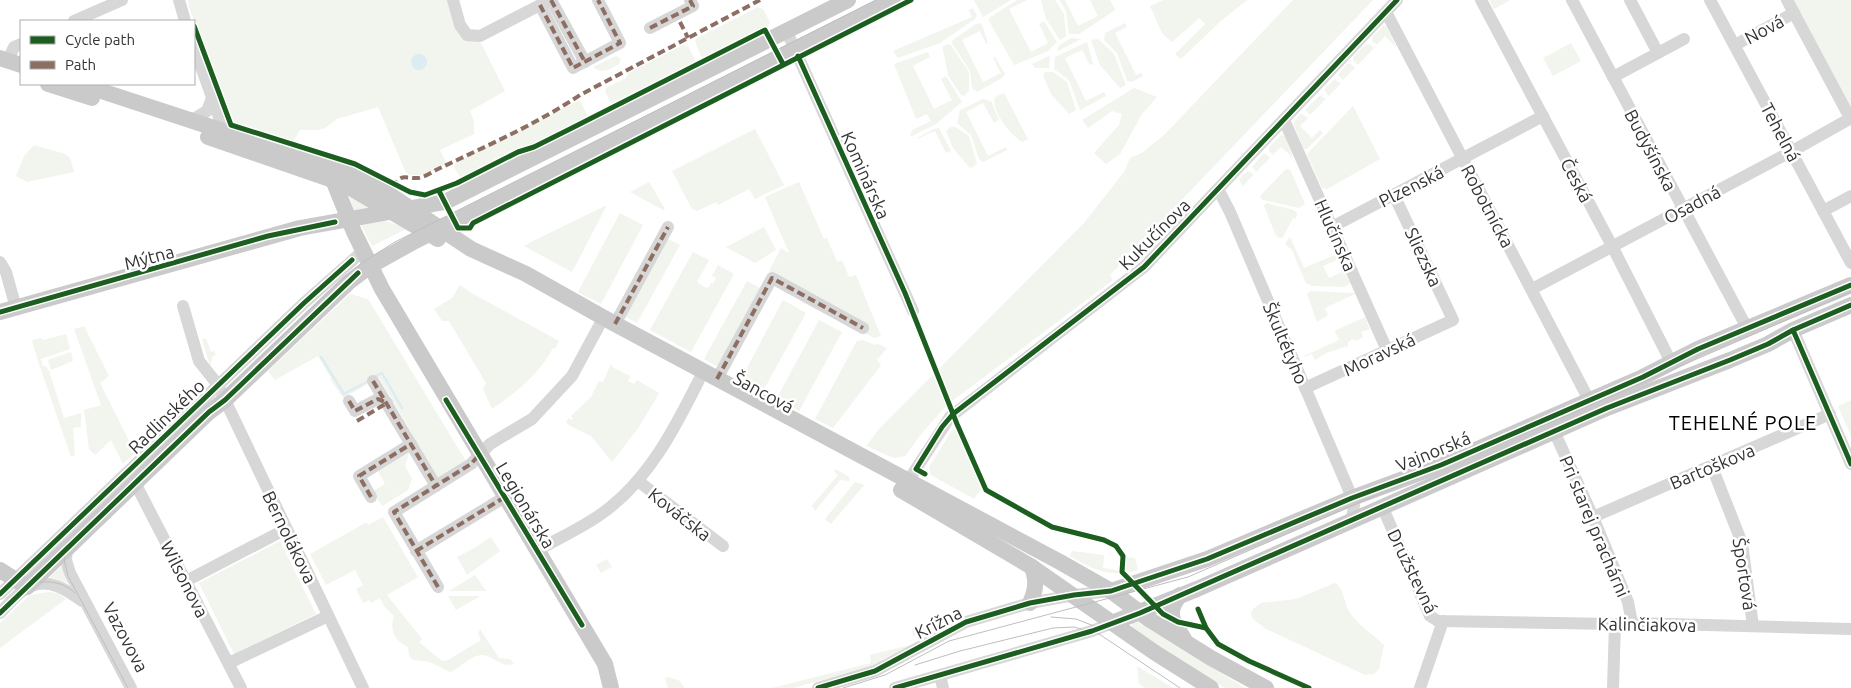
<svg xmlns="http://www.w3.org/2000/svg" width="1851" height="688" font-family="Ubuntu,sans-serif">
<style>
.green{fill:#f1f5ed}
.water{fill:#ddebf3}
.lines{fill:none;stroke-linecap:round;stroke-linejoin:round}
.stream{stroke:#ddebf3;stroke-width:2.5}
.minor{stroke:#d7d7d7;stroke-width:12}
.major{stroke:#cacaca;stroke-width:16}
.tram{stroke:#bebebe;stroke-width:1}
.quiet{stroke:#8d6e63;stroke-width:4;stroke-dasharray:8 4;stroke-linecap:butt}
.cycleway-casing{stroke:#fff;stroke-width:8}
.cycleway{stroke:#1b5e20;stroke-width:5}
.labels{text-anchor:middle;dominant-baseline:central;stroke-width:5;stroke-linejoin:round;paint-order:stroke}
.street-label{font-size:18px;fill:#333;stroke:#fff}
.quarter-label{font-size:20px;letter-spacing:1px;fill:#000;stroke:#fff}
</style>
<rect width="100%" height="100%" fill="#fff"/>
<g class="green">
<path d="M188 0H449L459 35 468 41 477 39 482 45 505 91 470 111 474 121V134L440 150 447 164C435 169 419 180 406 173L378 107 337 119 325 128 319 130H300L292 144 232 124 189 7Z"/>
<path d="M974 0H1011L983 17Z"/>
<path d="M1017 0H1027L1009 9 1031 52 1048 43 1039 24 1044 21 1057 42 1048 51 1014 65 989 21V18Z"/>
<path d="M1041 0H1055L1064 14 1066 36 1060 40 1046 19Z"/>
<path d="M1059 0H1065L1078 26 1098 16 1090 0H1110L1115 10 1079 34H1069L1066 11Z"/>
<path d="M1163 0H1247L1222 20 1181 59 1175 54 1205 24 1199 18 1172 42 1162 33 1150 6Z"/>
<path d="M1293 0H1373L1110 275 1113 280 948 404 922 433 905 456 894 458 866 446 879 429 1084 223 1124 172 1130 158 1142 153 1165 134Z"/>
<path d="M1489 0H1509V1L1494 9Z"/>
<path d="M1793 0H1851V109Z"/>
<path d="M758 7 763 9 770 22 768 27 706 59 701 57 695 41 697 38Z"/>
<path d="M973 8 977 16 975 19 940 43 898 58 893 51 972 17 969 10Z"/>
<path d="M1125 23 1127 27 1115 33 1136 75 1141 73 1143 76 1132 82 1127 81 1117 53 1104 40 1105 33Z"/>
<path d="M976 24 979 23 982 25 988 43 986 44 980 31 962 40 983 82 1001 73 993 58 995 57 1005 74 1002 78 977 92 972 88 970 71 952 43 953 40Z"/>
<path d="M1383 26H1386L1397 48 1385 36 1377 45 1372 41V37Z"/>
<path d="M1071 38 1081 39 1058 51 1057 49 1060 45Z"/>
<path d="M1098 39 1114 54 1126 85 1120 88 1100 65 1091 40Z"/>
<path d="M1087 42 1093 64 1090 65 1082 50 1065 58 1086 101 1104 92 1106 96 1080 110 1069 80 1054 69 1055 57Z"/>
<path d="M1571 43 1581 61 1553 76 1543 58Z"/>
<path d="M948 44H950L969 72V91L964 96 961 95 948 75 943 49V46Z"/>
<path d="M1366 44H1369L1374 48 1358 65 1353 60V57Z"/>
<path d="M683 45 688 46 695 60 693 65 615 105 610 102 605 91 606 88 626 78 628 73Z"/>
<path d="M928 52 930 57 913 66 934 109 952 100 941 79 946 76 962 102 936 124 910 137 912 130 931 121 927 114 916 119 894 64Z"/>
<path d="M616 56 621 59 619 64C610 69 602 75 593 67Z"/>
<path d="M1049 56 1050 57 1049 68H1035L1032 64Z"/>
<path d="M1347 64H1351L1355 68 1343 80 1338 75Z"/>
<path d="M1045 72H1053L1067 82 1076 110 1069 114 1051 94 1043 75Z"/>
<path d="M1334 79 1341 83 1329 96 1324 90Z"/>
<path d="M1134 88 1157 97 1142 114 1120 154 1106 164 1094 153 1119 125 1122 114 1112 111 1088 128 1082 120Z"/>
<path d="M1004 93 1028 139 1022 142C1011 135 990 110 995 97Z"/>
<path d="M1320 95 1326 99 1310 115 1305 110Z"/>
<path d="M983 99 991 101 999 120 994 123 983 103 966 112 988 156 1006 147 1007 150 983 162 979 159 971 135 957 123 960 110Z"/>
<path d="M578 101 581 102 587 115 585 119 461 179 454 167 456 162Z"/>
<path d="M1353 106 1380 159 1327 189 1322 188 1307 154Z"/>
<path d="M1300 114H1302L1308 118 1300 126 1312 138 1320 130 1323 133 1307 149H1304L1294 125V122Z"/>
<path d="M951 127H955L969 136 977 164 971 168 969 167 953 148 946 131Z"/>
<path d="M939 128 951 151 946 153 935 131 917 139V138L934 129Z"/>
<path d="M755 129 784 185 755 199 749 189 718 205 716 202 697 211 692 209 672 171Z"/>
<path d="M1281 135 1285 136 1293 158 1281 147 1273 155 1269 151V147Z"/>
<path d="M34 145 65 154 70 158 74 172 27 182 16 176 24 156Z"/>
<path d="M1263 154H1266L1270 158 1256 172 1252 167Z"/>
<path d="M1288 169 1291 171 1305 204 1299 208 1263 200 1260 198 1261 195 1285 170Z"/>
<path d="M1248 171 1254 174 1243 186 1240 182 1239 179Z"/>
<path d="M649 182 665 209 663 210 630 192Z"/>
<path d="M799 182 824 239 827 238 837 262 842 260 849 277 856 275 881 336 874 338 862 332 852 318 769 271 781 248 789 253 765 197Z"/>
<path d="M349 194 374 208 354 211Z"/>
<path d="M1266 203 1294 210 1297 213V216L1295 219 1293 218 1283 237 1280 238 1276 236 1264 206Z"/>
<path d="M607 205 572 272 524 246 535 240Z"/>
<path d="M620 213 643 225 601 304 578 292Z"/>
<path d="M359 221H385L408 228 372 246Z"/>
<path d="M764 227 776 250 755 263 726 247Z"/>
<path d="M1290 237 1304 268 1337 254 1339 259 1323 266 1329 278 1344 271 1350 283 1345 287 1312 286 1306 283 1292 250 1285 244Z"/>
<path d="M666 238 680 245 637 323 624 316Z"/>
<path d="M693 252 709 260 697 282 706 288 709 287 711 283 713 284 716 278 712 276 718 265 734 274 691 352 650 330Z"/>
<path d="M747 281 760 288 718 367 704 359Z"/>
<path d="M460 285 470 292 559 341 555 349 553 348C540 373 516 393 492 409L483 389 486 383 449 321H442L434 309 452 298Z"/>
<path d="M1311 291 1353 293 1355 294 1325 308 1328 315 1317 322 1307 294Z"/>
<path d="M350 294 368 299 467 463 444 477H437L410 435 412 433 379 378 343 398 330 379 331 378 318 356 275 380 268 371Z"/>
<path d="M783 300 806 313 763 391 741 379Z"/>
<path d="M1365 317 1370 329 1361 332 1363 337 1355 341 1353 339 1348 342V346L1326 353 1315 360 1312 354 1304 357V356L1339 340 1335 332 1336 330Z"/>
<path d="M819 320 842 332 799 411 777 398Z"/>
<path d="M84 326 109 376 100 383 135 453 123 464 111 440 95 455 89 449 84 410 101 405 74 329Z"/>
<path d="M66 334 70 349 41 359 43 366H46L49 371 64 418 81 413V427L73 428 75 455 71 457 38 361 32 340 42 338 43 340Z"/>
<path d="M206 338 211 352 214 351 216 355 213 356 210 366 202 339Z"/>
<path d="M863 340 875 345 878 344 887 348 877 360 881 365 833 428 815 419 857 341Z"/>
<path d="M71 352 73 361 51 370 48 360Z"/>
<path d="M611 364 612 365V367L630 376 628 381 634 384 637 380 659 393 639 427 612 462 591 436 570 426 566 422 569 418 571 420 573 418 571 416 591 397 599 381 603 382Z"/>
<path d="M1851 400V436L1838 406Z"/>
<path d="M953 429 958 431 983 486 974 499 931 475 929 467Z"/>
<path d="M409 453 405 466 412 479 408 490 382 506 373 491 385 484 378 471Z"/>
<path d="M836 469 849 477 850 481 840 480 815 511 813 507H811L838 475 834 471Z"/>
<path d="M855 482 864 485 831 524 825 519Z"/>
<path d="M383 517 418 577 387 595 422 639 419 642 442 661 448 660 481 640 478 634 480 629 499 658 510 659 514 664C501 668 494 656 483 655 470 655 461 668 450 672L430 662 413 660 409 656 408 647C395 641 389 630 394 616L384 606 380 598 371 603 369 600 363 603 356 589 363 585 355 570 326 585 310 554 367 522 368 525Z"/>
<path d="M491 537 500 551 467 575 457 557 476 547Z"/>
<path d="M280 541 316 614 234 654 199 583Z"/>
<path d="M1072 551 1104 555 1103 568 1118 570 1119 565H1126V557L1135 558 1138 570C1110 578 1094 570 1070 556Z"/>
<path d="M607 559 612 567 601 573 596 565Z"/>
<path d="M63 564 70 584 50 577Z"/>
<path d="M475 575 486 591H449Z"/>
<path d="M1335 583C1344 588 1344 603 1349 611 1357 625 1373 634 1384 645L1379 669 1374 674 1365 675 1266 629 1253 619 1251 614 1253 609 1261 603 1296 599Z"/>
<path d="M48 592 57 593 66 599 0 648V623L30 595Z"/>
<path d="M448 596H478L479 597 456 610Z"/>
<path d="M956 618 950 622 913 636 912 629Z"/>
<path d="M1137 622 1245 688H1225L1220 685 1132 628V623Z"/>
<path d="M914 644 881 660V662L874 666 793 688H772L871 663 870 655Z"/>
<path d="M1137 666 1173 688H1145L1139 684Z"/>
<path d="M669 677 680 681 684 688H668L665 678Z"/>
</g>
<circle class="water" cx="419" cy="62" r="8"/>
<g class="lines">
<g class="stream">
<path d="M321 357 344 394 370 380"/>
<path d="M374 377 382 373 402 408"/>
</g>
<g class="minor">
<path d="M179 0 185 21"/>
<path d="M453 0 460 25 467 35 480 36 550 0"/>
<path d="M551 0 585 62"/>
<path d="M1481 0 1611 244 1671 362"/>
<path d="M1572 0 1747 328"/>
<path d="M1710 0 1851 263"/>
<path d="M1787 0 1850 118"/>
<path d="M540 5 573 68 620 43 598 0"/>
<path d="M1386 12 1589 400"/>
<path d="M74 21 122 0"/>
<path d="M650 28 693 6 690 0"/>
<path d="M787 32 913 311"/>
<path d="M1735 45 1794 13"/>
<path d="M194 47 224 131"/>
<path d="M1658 53 1684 39"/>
<path d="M8 60 14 47 21 44"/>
<path d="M1613 77 1658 53 1630 0"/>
<path d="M192 120 207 111 212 98"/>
<path d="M1284 120 1387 350"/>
<path d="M1218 189 1230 212 1348 488 1354 505 1352 519"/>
<path d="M1823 211 1851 196"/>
<path d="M1332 227 1543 116"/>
<path d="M0 262 6 272 16 308"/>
<path d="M1532 289 1796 149 1851 118"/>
<path d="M183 306 199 361 218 385 225 400 363 688"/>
<path d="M615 324 668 227"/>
<path d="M1793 330 1851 464"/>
<path d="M717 379 772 278 863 328"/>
<path d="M373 381 436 486"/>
<path d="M1305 388 1453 320 1394 195"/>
<path d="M349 401 355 411 378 399 387 403"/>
<path d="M1554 431 1593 517 1628 602 1632 623"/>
<path d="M1712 467 1742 543 1753 626"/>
<path d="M131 475 241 688"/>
<path d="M638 481 723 546"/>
<path d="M908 481 950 417 1144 267 1397 0"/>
<path d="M371 497 359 476 411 444"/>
<path d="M1382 506 1430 616 1438 621 1615 624 1632 623 1851 629"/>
<path d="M1593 517 1830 414"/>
<path d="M67 548 66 560 70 573 131 688"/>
<path d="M538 550C559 538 584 527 604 512 649 479 675 428 699 380"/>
<path d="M416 551 505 497"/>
<path d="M186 581 286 529"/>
<path d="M438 587 394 512 471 464 490 444 532 419 572 376 599 326"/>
<path d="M0 594 304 303 363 251"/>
<path d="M0 613C8 605 18 592 29 587 48 577 67 590 82 601"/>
<path d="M229 663 328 616"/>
<path d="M940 675 943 688"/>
<path d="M818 688 875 671 966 622 1030 603 1074 595 1111 591"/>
<path d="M895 688 1092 631 1112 623"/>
<path d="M1420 688 1443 621"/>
<path d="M1613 688 1615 624"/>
</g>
<g class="major">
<path d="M0 58 21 65"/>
<path d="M48 84 92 98"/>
<path d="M80 84 327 165 355 176 387 193 471 249 526 274 615 324 1060 562 1111 591 1150 620 1211 658 1266 688"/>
<path d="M208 137 344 184 438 239"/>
<path d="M331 175 354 232 382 289 605 664 611 688"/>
<path d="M0 312 300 228 445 202 848 0"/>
<path d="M901 490 1032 567 1154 652 1211 688"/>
<path d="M0 570 27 587 209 412 225 400 349 282 370 266 415 241 893 0"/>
<path d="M1111 591 1207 559 1352 498 1441 465 1643 377 1698 349 1851 285"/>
<path d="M1180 595C1165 614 1173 621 1184 639"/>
<path d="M1030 603C1036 590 1037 581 1032 567"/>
<path d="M1112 623 1197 589 1607 408 1730 360 1768 344 1793 330 1851 305"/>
</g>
<g class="tram">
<path d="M66 544 64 560 68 576 128 688"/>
<path d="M24 586C42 580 60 579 75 593"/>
<path d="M4 604 337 284 362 263 393 243 876 0"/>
<path d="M1051 617 1076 619 1094 626"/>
<path d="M915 665 960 651 1053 628 1074 627 1099 634 1180 688"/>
<path d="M843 688 885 675 949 641 1188 577 1365 500 1547 424 1851 292"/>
</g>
<g class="quiet">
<path d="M551 0 585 62"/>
<path d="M540 5 573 68 620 43 598 0"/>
<path d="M680 22 688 38"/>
<path d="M650 28 693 6 690 0"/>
<path d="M391 183 395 184C401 173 409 179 418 178 424 177 431 173 436 170 484 147 535 125 580 95L760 0"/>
<path d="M615 324 668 227"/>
<path d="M717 379 772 278 863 328"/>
<path d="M373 381 436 486"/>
<path d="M349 401 355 411 378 399 387 403"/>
<path d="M357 421 387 403"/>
<path d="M371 497 359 476 411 444"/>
<path d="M416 551 505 497"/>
<path d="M438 587 394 512 471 464 479 455"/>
</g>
<defs>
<g id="cycleway">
<path d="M194 26 231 125 355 164 410 192 425 195 457 183 518 152 534 147 572 128 765 30 783 64"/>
<path d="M798 56 905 293 957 424 986 490 1052 527 1104 540 1116 546 1123 556 1122 572 1163 614 1178 622 1206 628"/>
<path d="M439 191 458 228H470L473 223 911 0"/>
<path d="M0 312 268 236 335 222"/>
<path d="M1793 330 1851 464"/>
<path d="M446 400 582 625"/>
<path d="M925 474 916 469 942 427 953 414 1144 267 1397 0"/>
<path d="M0 594 304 303 352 260"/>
<path d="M1198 609 1206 628 1218 644 1249 661 1309 688"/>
<path d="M0 613 209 412 225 400 358 273"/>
<path d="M818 688 875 671 966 622 1030 603 1074 595 1111 591 1207 559 1352 498 1441 465 1643 377 1698 349 1851 285"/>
<path d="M895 688 1092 631 1140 613 1607 408 1730 360 1768 344 1793 330 1851 305"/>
</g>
</defs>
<use href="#cycleway" class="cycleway-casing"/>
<use href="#cycleway" class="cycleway"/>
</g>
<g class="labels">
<g class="street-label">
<text transform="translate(1764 29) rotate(-28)">Nová</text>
<text transform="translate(1781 132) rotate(62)">Tehelná</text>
<text transform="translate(1651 150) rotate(62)">Budyšínska</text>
<text transform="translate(866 175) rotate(66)">Kominárska</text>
<text transform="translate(1577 180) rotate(62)">Česká</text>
<text transform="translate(1411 186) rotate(-27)">Plzenská</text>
<text transform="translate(1692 204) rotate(-28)">Osadná</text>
<text transform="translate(1488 206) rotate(62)">Robotnícka</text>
<text transform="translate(1154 234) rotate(-45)">Kukučínova</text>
<text transform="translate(1336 235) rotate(66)">Hlučínska</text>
<text transform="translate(149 257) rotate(-15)">Mýtna</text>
<text transform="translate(1424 257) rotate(65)">Sliezska</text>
<text transform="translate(1286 343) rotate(67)">Škultétyho</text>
<text transform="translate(1379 354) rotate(-25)">Moravská</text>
<text transform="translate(764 392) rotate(29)">Šancová</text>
<text transform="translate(166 416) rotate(-44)">Radlinského</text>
<text transform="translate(1433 451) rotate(-22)">Vajnorská</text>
<text transform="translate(1712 466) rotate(-23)">Bartoškova</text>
<text transform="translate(526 505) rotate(59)">Legionárska</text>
<text transform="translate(680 514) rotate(38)">Kováčska</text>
<text transform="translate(1595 526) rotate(67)">Pri starej prachárni</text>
<text transform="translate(290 537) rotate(64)">Bernolákova</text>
<text transform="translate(1413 571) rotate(64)">Družstevná</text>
<text transform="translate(1745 574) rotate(81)">Športová</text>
<text transform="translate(185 579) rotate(63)">Wilsonova</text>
<text transform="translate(938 622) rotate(-27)">Krížna</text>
<text transform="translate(1647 624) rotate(1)">Kalinčiakova</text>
<text transform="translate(126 637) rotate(62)">Vazovova</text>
</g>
<g class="quarter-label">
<text x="1743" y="422">TEHELNÉ POLE</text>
</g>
</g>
<rect x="20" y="20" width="175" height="65" fill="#ffffff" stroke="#adadad"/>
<rect x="30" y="36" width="25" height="8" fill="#1b5e20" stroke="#adadad"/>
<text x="65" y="45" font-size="15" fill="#333333">Cycle path</text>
<rect x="30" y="61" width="25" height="8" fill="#8d6e63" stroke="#adadad"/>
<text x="65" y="70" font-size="15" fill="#333333">Path</text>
</svg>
